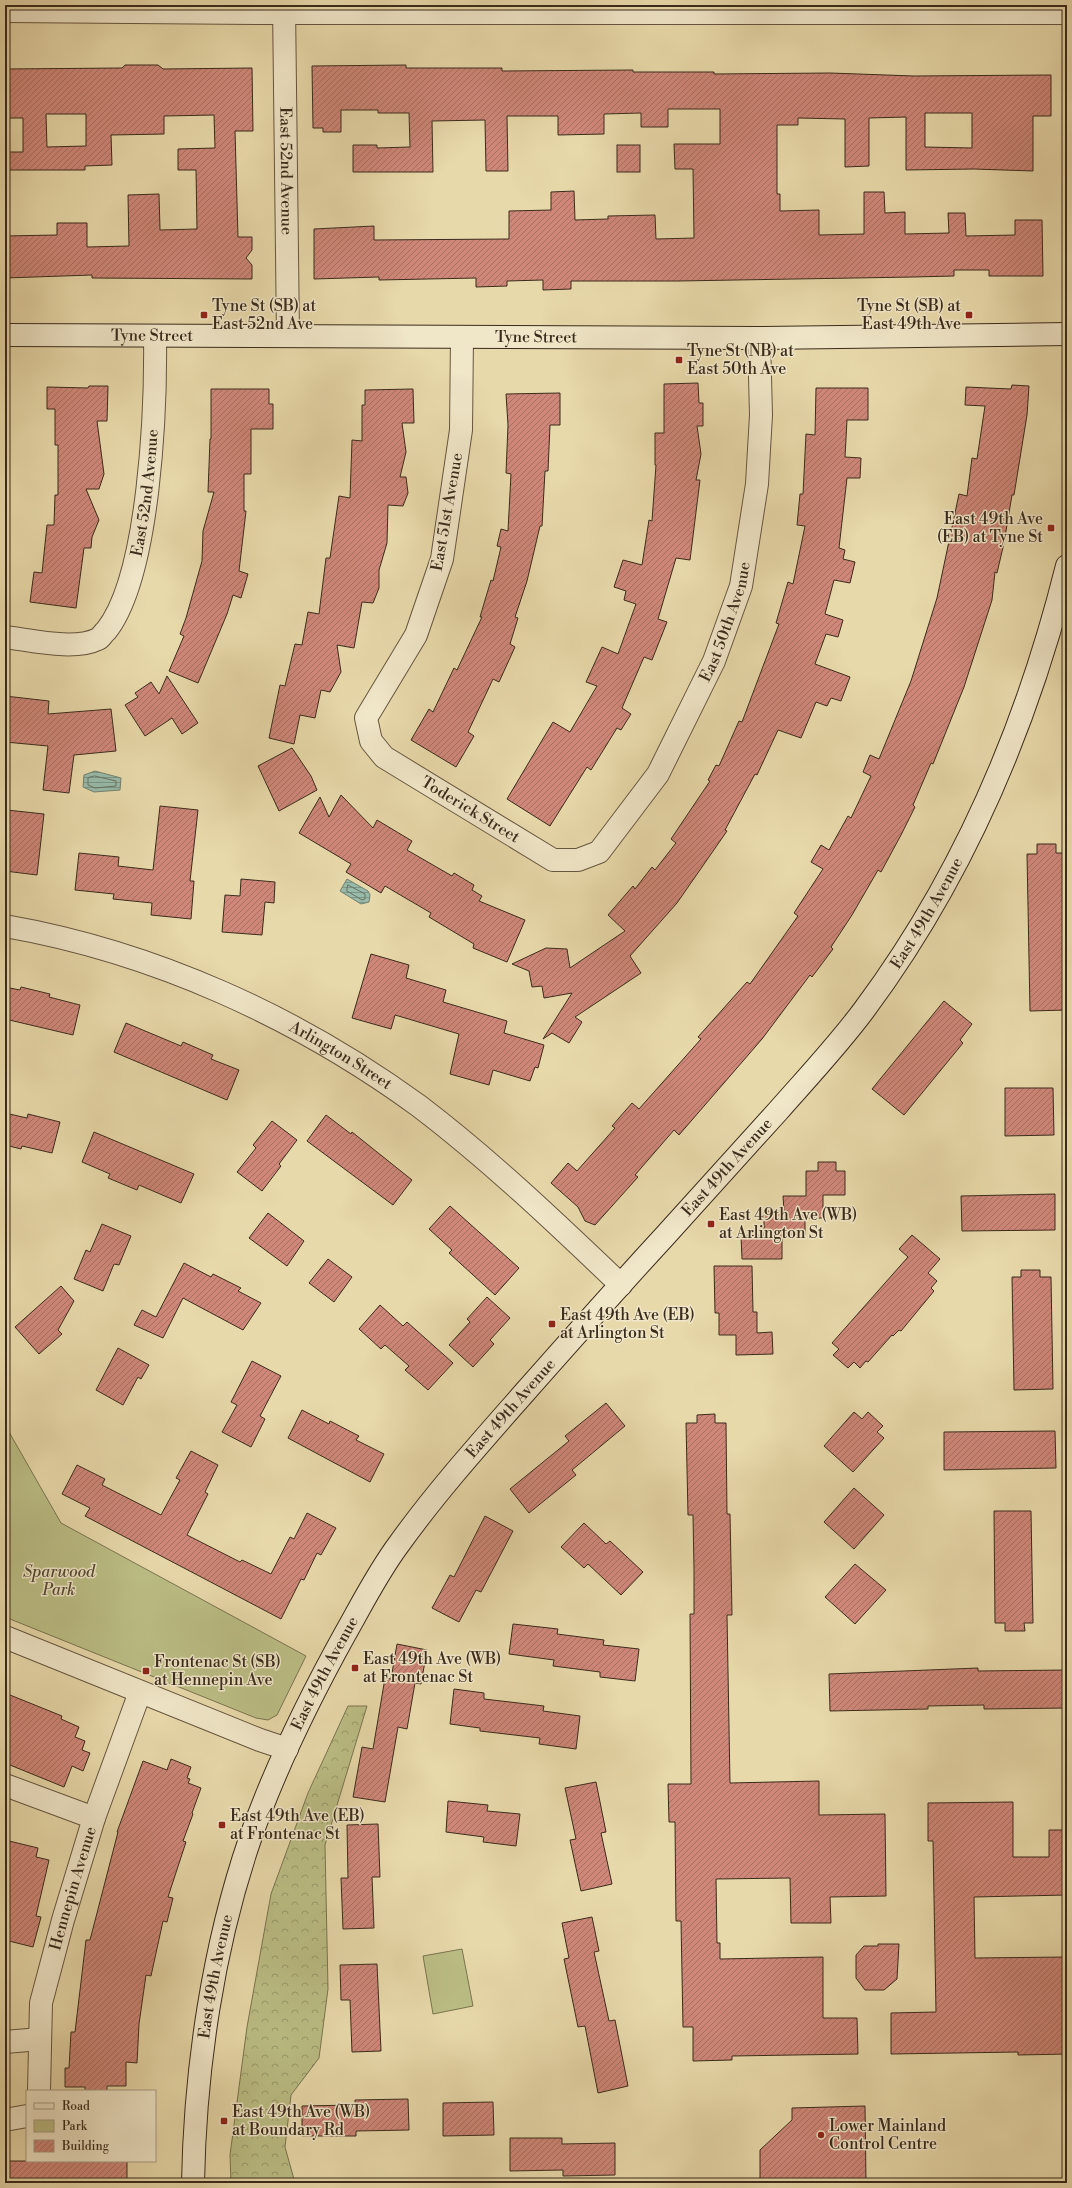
<svg xmlns="http://www.w3.org/2000/svg" width="1072" height="2188" font-family="'Libre Bodoni',serif">
<style>
.green{fill:#bbbe85;stroke:#7a7450}
.forest{fill:url(#forest-crowns);stroke:#7a7450}
.water{fill:url(#water-rules);stroke:#728171}
.lines{fill:none;stroke-linecap:round;stroke-linejoin:round}
.shore{stroke:#687262;stroke-width:1}
.building{fill:url(#building-hatch);stroke:#3a2b1c;fill-rule:evenodd}
.street-casing{stroke:#665640;stroke-width:24}
.secondary-casing{stroke:#3a2b1c;stroke-width:24}
.street{stroke:#f0e6c8;stroke-width:22}
.secondary{stroke:#f0e6c8;stroke-width:22}
.poi-dot{fill:#8f2418;stroke:#f0e6c8;stroke-width:1.5}
.labels{text-anchor:middle;dominant-baseline:central;stroke-width:3;stroke-linejoin:round;paint-order:stroke}
.street-label{font-size:16px;fill:#3a2b1c;stroke:#f0e6c8}
.poi-label{font-size:16px;fill:#3a2b1c;stroke:#f0e6c8;text-anchor:start}
.park-label{font-size:16px;font-style:italic;fill:#544831;stroke:#f0e6c8}
</style>
<defs>
<pattern id="forest-crowns" width="20" height="18" patternUnits="userSpaceOnUse"><rect width="20" height="18" fill="#bbbe85"/><path d="M2 6a3 3 0 1 1 6 0M12 15a3 3 0 1 1 6 0" fill="none" stroke="#999b6c"/></pattern>
<pattern id="water-rules" width="6" height="5" patternUnits="userSpaceOnUse"><rect width="6" height="5" fill="#97baa9"/><path d="M0 2.5h6" fill="none" stroke="#7c9789"/></pattern>
<pattern id="building-hatch" width="6" height="6" patternUnits="userSpaceOnUse"><rect width="6" height="6" fill="#cf8779"/><path d="M-1 1l2-2M0 6l6-6M5 7l2-2" fill="none" stroke="#a96f62"/></pattern>
</defs>
<rect width="100%" height="100%" fill="#e8d9aa"/>
<filter id="stains"><feTurbulence type="fractalNoise" baseFrequency=".005" numOctaves="4"/><feColorMatrix values="0 0 0 0 .2 0 0 0 0 .09 0 0 0 0 .02 0 0 0 .5 -.17"/></filter>
<radialGradient id="worn" r=".72"><stop offset=".6" stop-color="#630" stop-opacity="0"/><stop offset="1" stop-color="#630" stop-opacity=".3"/></radialGradient>
<g class="green">
<path d="M5 1425 61 1523 306 1656 277 1715 268 1720 256 1718 5 1617Z"/>
<path d="M462 1949 473 2006 433 2014 423 1956Z"/>
</g>
<path class="forest" d="M348 1706H367L325 1845 328 1989 319 2058 291 2095 285 2147 295 2183H231L230 2155 247 2027 271 1894 308 1793Z"/>
<g class="water">
<path d="M95 771 121 778 120 790 94 792 83 787 84 775Z"/>
<path d="M347 879 368 891 370 895 369 902 361 904 340 891Z"/>
</g>
<g class="lines">
<g class="shore">
<path d="M95 776 116 781V786L95 788 88 785V778Z"/>
<path d="M348 885 365 894V899L362 900 347 891Z"/>
</g>
</g>
<g class="building">
<path d="M125 65H158L163 69 252 68 253 131H235L238 237H252V250L246 258 252 265V279L92 278V275L5 278V236L57 235V223H87V247L129 246 128 195 159 194 160 230 197 229 196 170H178V149L215 148 214 115 164 116V134L111 135 112 165 85 166V170H5V152H23V118H5V69L122 68ZM46 114H86V146L47 147Z"/>
<path d="M406 65V68H502V71L633 70V72H714V74L830 73 914 76 1051 75V116H1033V171L974 169 906 170V117L869 118V166L845 167V119L798 118V125H777V194H780V211L819 210V235L864 234V192H884L885 213 905 212V234L949 233 948 213H965L966 236 1015 235V220H1042L1043 276H989V270H954V276L913 277 678 281H571V289L543 290V280L507 281V286L476 287V278L379 280V277L314 279V229L374 226V240L509 239V211L551 210V192L574 191 575 220 608 219V216L655 215 656 239 694 238 693 169H675L674 144H720V109H668V127H641V113L604 114V134L558 135V116H507L508 171H486L485 120 432 121 433 172H353V145H377V148L410 147 409 113H378V110H341V132H323V128H313L312 66ZM925 113H972V148L925 147Z"/>
<rect x="617" y="145" width="23" height="27"/>
<path d="M698 383 699 403H703V426H697L701 454 696 480H700L690 560 676 558 658 619 667 622 652 660 644 657 622 708 631 714 621 730 617 728 591 770 587 767 550 826 507 799 553 722 570 732 597 686 586 682 602 647 618 654 636 604 624 600 626 591 614 587 623 560 642 565 649 520 652 521 656 465H655V433H664V384Z"/>
<path d="M1012 385 1029 386 1027 415 1014 495H1012L1004 543 997 573 995 572 992 600 964 687 933 764 931 763 913 805 915 807 901 835 881 872 878 870 852 915 831 947 833 949 812 977 810 975 762 1039 679 1135 674 1130 635 1175 638 1177 595 1225 585 1221 578 1207 551 1183 568 1163 577 1171 615 1128 612 1126 632 1103 639 1109 701 1039 698 1037 747 982 750 984 798 916 794 913 823 869 811 862 821 845 829 850 848 816 851 818 871 776 863 772 870 755 879 759 911 681 937 598 959 494 967 496 972 458 977 459 985 406 965 405 966 387 1011 389Z"/>
<path d="M89 386H108L107 421H97L104 474 99 489H86L99 520 92 537 91 548H84L76 608 30 602 34 572 42 573 47 525H54L55 495H58V445H55V409H47V387L88 388Z"/>
<path d="M816 388H868V420H847L845 457 861 458 860 478H847L839 548 845 550 843 559 855 562 850 583 834 580 825 614 843 620 838 637 826 634 815 664 850 677 841 701 831 698 827 706 816 702 801 738 778 730 757 775 755 774 725 830 727 831 677 903 630 956 641 973 575 1017 582 1022 569 1043 552 1033 543 1039 572 993 544 998 542 986 532 987 529 971 512 964 546 948 567 949 570 968 625 931 608 915 633 886 635 889 652 867 655 870 676 843 671 839 710 781 708 780 716 765 719 766 739 721 742 722 779 624 776 623 788 582 793 584 805 526 797 525 800 494H803L806 434 815 435Z"/>
<path d="M211 389H269V404H273V429H251V474H244V511H246L239 571 248 574 241 598 233 595 227 614 198 683 169 671 184 636 180 634 186 618 202 561 203 531 214 492H208L210 439H211Z"/>
<path d="M413 389 414 423H402L406 452 400 477H406L408 493 403 506 388 505 387 543 379 570V588L373 603 362 602 354 648 337 645 341 672 330 692 321 690 315 718 300 715 294 744 269 738 280 685 285 686 295 644 302 645 308 612 319 614 326 558H330L339 496 350 498 352 440 362 441V405H365V390Z"/>
<path d="M560 393V425H550L548 471H545L542 526H540L527 581 515 617 518 618 510 644 515 647 499 682 493 679 468 732 474 736 456 767 411 740 429 709 433 712 454 668 457 670 482 617H480L491 580 493 581 501 547 497 546 501 529 508 531 511 474 506 473 508 425 506 394Z"/>
<path d="M167 676 198 723 182 734 172 718 145 736 125 705 138 697 135 693 151 682 159 694Z"/>
<path d="M5 696 49 701 48 714 111 709 116 751 74 755 69 793 43 790 48 746 5 742Z"/>
<path d="M292 748 311 776 317 790 279 811 258 766Z"/>
<path d="M341 795 373 828 377 820 412 841 407 850 452 876 454 873 474 885 472 890 482 896 479 901 525 920 507 962 473 948 474 944 429 917 431 913 385 886 381 893 346 872 351 864 299 833 320 797 329 817Z"/>
<path d="M160 806 198 810 190 881H194L191 919 151 915 152 903 113 899 114 894 75 890 79 853 119 857 118 866 153 870Z"/>
<path d="M7 810 44 814 37 875 5 871Z"/>
<path d="M1037 844H1056V853H1064L1067 1010 1030 1011 1027 854H1037Z"/>
<path d="M241 879 275 882 274 903 265 902 262 935 222 932 225 895 240 896Z"/>
<path d="M371 954 409 965 406 978 446 990 443 1002 507 1021 504 1033 544 1045 538 1068 535 1067 530 1081 493 1070 489 1085 450 1074 459 1034 395 1015 391 1029 352 1018Z"/>
<path d="M5 987 20 990 21 987 50 994 49 997 80 1005 73 1035 5 1019Z"/>
<path d="M944 1001 972 1024 960 1040 963 1043 904 1115 872 1089Z"/>
<path d="M126 1023 181 1046 183 1042 213 1055 211 1059 239 1070 227 1100 114 1052Z"/>
<path d="M1005 1088H1053L1054 1135 1005 1136Z"/>
<path d="M5 1113 27 1118 28 1114 60 1122 52 1153 22 1146 21 1149 5 1145Z"/>
<path d="M326 1115 351 1134 352 1132 412 1180 393 1205 307 1141Z"/>
<path d="M272 1121 297 1140 279 1164 281 1166 262 1191 237 1172 256 1148 253 1145Z"/>
<path d="M94 1132 194 1174 181 1203 139 1185 137 1190 108 1178 110 1174 82 1162Z"/>
<path d="M818 1162H836V1171H845V1195H823V1218H805V1235H782V1259H742L741 1236 764 1235V1211H784L783 1196H806V1171H818Z"/>
<path d="M1055 1194V1230L962 1231 961 1196Z"/>
<path d="M450 1206 519 1268 495 1295 449 1253 452 1250 429 1229Z"/>
<path d="M268 1213 304 1241 287 1266 249 1238Z"/>
<path d="M102 1224 131 1236 119 1265 114 1264 103 1291 74 1279 86 1250 90 1252Z"/>
<path d="M912 1235 940 1259 928 1273 937 1281 931 1288 934 1291 901 1331 899 1330 893 1336 892 1335 868 1362 866 1361 860 1368 854 1362 848 1368 833 1355 839 1349 832 1343 908 1257 899 1249Z"/>
<path d="M328 1259 352 1277 334 1302 309 1283Z"/>
<path d="M184 1263 211 1277 213 1274 241 1288 238 1291 261 1303 243 1330 183 1298 163 1338 134 1325 142 1310 156 1317Z"/>
<path d="M714 1266H752L753 1312H757V1333L772 1332 773 1354 736 1355V1335H719V1313H715Z"/>
<path d="M1021 1270H1040V1277H1051L1053 1389 1014 1390 1012 1277H1021Z"/>
<path d="M61 1286 74 1301 58 1330 62 1334 39 1354 15 1327Z"/>
<path d="M487 1297 510 1318 490 1340 494 1344 473 1367 449 1345 470 1322 467 1319Z"/>
<path d="M380 1305 403 1326 407 1322 453 1363 428 1390 405 1370 409 1366 385 1345 381 1349 359 1329Z"/>
<path d="M118 1348 149 1365 141 1379 138 1377 123 1405 96 1390Z"/>
<path d="M252 1361 281 1376 260 1416 265 1419 251 1447 222 1432 237 1405 231 1402Z"/>
<path d="M606 1403 625 1426 572 1470 576 1475 529 1513 510 1489 569 1441 565 1436Z"/>
<path d="M302 1410 329 1424 330 1421 359 1436 356 1440 384 1454 370 1482 288 1438Z"/>
<path d="M854 1412 862 1419 868 1412 883 1426 877 1432 884 1438 853 1472 824 1446Z"/>
<path d="M715 1414V1423H726L727 1514H730L732 1615H727L730 1783 819 1781V1815L885 1814 886 1896 830 1897 831 1923H791L790 1878 716 1879 717 1943H720V1959L823 1957V2018H857L858 2054 732 2056V2060L693 2061V2027H683L681 1921H676L675 1822H669L668 1784H691L690 1614H694V1569L693 1515H688L686 1423H697V1415Z"/>
<path d="M1055 1431 1056 1468 944 1470V1432Z"/>
<path d="M191 1451 218 1465 205 1492 208 1494 187 1535 240 1562 242 1560 271 1574 290 1537 294 1539 307 1513 336 1528 321 1555 317 1553 304 1580 301 1579 281 1619 85 1516 90 1508 62 1494 77 1465 105 1479 102 1485 161 1515 180 1480 176 1478Z"/>
<path d="M854 1488 884 1515 854 1549 824 1522Z"/>
<path d="M994 1511H1031L1033 1623H1024L1025 1631H1005V1623H995Z"/>
<path d="M485 1516 513 1531 481 1592 476 1590 459 1622 432 1608 450 1575 454 1577Z"/>
<path d="M584 1523 606 1544 610 1541 643 1572 621 1595 588 1564 584 1568 561 1547Z"/>
<path d="M855 1564 886 1590 855 1624 825 1597Z"/>
<path d="M513 1624 558 1629 557 1634 604 1640 603 1645 639 1649 635 1681 600 1677V1672L553 1666 554 1660 509 1654Z"/>
<path d="M397 1644 427 1650 421 1684 415 1683 407 1729 398 1727 385 1802 353 1797 362 1747 373 1749 385 1678 391 1679Z"/>
<path d="M978 1668V1671L1067 1670V1708L984 1709V1705L928 1706V1709L830 1711 829 1674Z"/>
<path d="M454 1689 484 1693V1699L544 1706 543 1711 580 1716 576 1749 539 1744 540 1738 480 1731V1728L450 1724Z"/>
<path d="M5 1693 62 1716 61 1719 79 1727 75 1737 85 1741 82 1750 90 1753 83 1771 72 1766 64 1787 5 1763Z"/>
<path d="M171 1759 191 1767 187 1778 190 1779 188 1783 201 1788 192 1813 193 1814 183 1841 186 1842 168 1897 173 1898 167 1922 163 1921 151 1976 146 1975 139 2024 137 2063 126 2062V2086H107V2091H85V2087H65V2068H69L71 2032H75L86 1940H90L118 1832H117L143 1761 167 1770Z"/>
<path d="M596 1782 606 1832 601 1833 612 1884 581 1891 570 1840 576 1839 565 1788Z"/>
<path d="M448 1801 488 1805 487 1811 520 1814 516 1846 483 1842 484 1837 446 1832Z"/>
<path d="M1013 1802V1857H1049V1830H1067V1895L974 1897 975 1958 1067 1957V2054L1018 2055V2052L891 2054V2013L936 2012 933 1841H928V1803Z"/>
<path d="M378 1824 380 1877H372L374 1928 343 1929 341 1878H348L347 1825Z"/>
<path d="M5 1840 38 1848 36 1857 49 1860 36 1916 41 1917 33 1947 5 1940Z"/>
<path d="M592 1917 599 1951 594 1952 609 2021 615 2020 628 2086 598 2093 585 2026 578 2027 564 1959 569 1958 562 1923Z"/>
<path d="M878 1944H899L897 1979 884 1990H865L856 1978V1955L864 1946H878Z"/>
<path d="M377 1964 381 2051 352 2052 350 2000H341L340 1965Z"/>
<path d="M408 2099 409 2130 356 2131V2136H302V2106L355 2105V2100Z"/>
<path d="M493 2102 494 2135 443 2136V2103Z"/>
<path d="M865 2106 866 2183H760V2150L792 2120V2108Z"/>
<path d="M510 2138H562V2144L615 2143V2175L563 2176V2170L510 2171Z"/>
<path d="M6 2161H127V2183H5Z"/>
</g>
<g class="lines">
<defs>
<g id="street">
<path id="s1" d="M284 5 288 336"/>
<path d="M5 11 260 13H1067"/>
<path id="s2" d="M462 337 461 430 442 559 416 635 366 718 371 741 384 757 553 860H578L599 852 658 774 714 661 741 586 757 484 761 415 759 338"/>
<path id="s3" d="M5 637C31 640 74 651 98 639 101 638 103 633 106 631 150 576 156 407 155 336"/>
<path id="s4" d="M5 926C154 952 297 1017 419 1106 490 1160 556 1223 621 1285"/>
<path d="M5 1637 260 1740 287 1749"/>
<path d="M5 1785 94 1818"/>
<path d="M5 2042 40 2039"/>
<path id="s5" d="M39 2091 41 2003 63 1920 94 1818 140 1692"/>
<path d="M5 2120 27 2116"/>
</g>
<g id="secondary">
<path id="s6" d="M5 335 759 338 1067 334"/>
<path id="s7" d="M193 2183C195 2069 213 1947 250 1839 275 1768 309 1699 345 1634 362 1604 378 1572 399 1544 437 1491 482 1441 525 1392 571 1340 617 1288 664 1237 702 1195 740 1153 778 1111 807 1078 838 1045 864 1010 963 877 1027 727 1067 566"/>
</g>
</defs>
<use href="#street" class="street-casing"/>
<use href="#secondary" class="secondary-casing"/>
<use href="#street" class="street"/>
<use href="#secondary" class="secondary"/>
</g>
<g class="poi-dot">
<rect x="200" y="311" width="8" height="8" rx="2"/>
<rect x="965" y="311" width="8" height="8" rx="2"/>
<rect x="675" y="356" width="8" height="8" rx="2"/>
<rect x="1047" y="524" width="8" height="8" rx="2"/>
<rect x="707" y="1220" width="8" height="8" rx="2"/>
<rect x="548" y="1320" width="8" height="8" rx="2"/>
<rect x="351" y="1664" width="8" height="8" rx="2"/>
<rect x="142" y="1667" width="8" height="8" rx="2"/>
<rect x="218" y="1821" width="8" height="8" rx="2"/>
<rect x="220" y="2117" width="8" height="8" rx="2"/>
<circle cx="821" cy="2135" r="4"/>
</g>
<g class="labels">
<g class="street-label">
<text stroke="none"><textPath href="#s1" startOffset="166">East 52nd Avenue</textPath></text>
<text stroke="none"><textPath href="#s6" startOffset="147">Tyne Street</textPath></text>
<text stroke="none"><textPath href="#s6" startOffset="531">Tyne Street</textPath></text>
<text stroke="none"><textPath href="#s3" startOffset="251">East 52nd Avenue</textPath></text>
<text transform="translate(447 512) rotate(-80)">East 51st Avenue</text>
<text stroke="none"><textPath href="#s2" startOffset="955">East 50th Avenue</textPath></text>
<text stroke="none"><textPath href="#s2" startOffset="546">Toderick Street</textPath></text>
<text stroke="none"><textPath href="#s7" startOffset="1505">East 49th Avenue</textPath></text>
<text stroke="none"><textPath href="#s4" startOffset="362">Arlington Street</textPath></text>
<text stroke="none"><textPath href="#s7" startOffset="1181">East 49th Avenue</textPath></text>
<text stroke="none"><textPath href="#s7" startOffset="857">East 49th Avenue</textPath></text>
<text stroke="none"><textPath href="#s7" startOffset="532">East 49th Avenue</textPath></text>
<text stroke="none"><textPath href="#s5" startOffset="207">Hennepin Avenue</textPath></text>
<text stroke="none"><textPath href="#s7" startOffset="208">East 49th Avenue</textPath></text>
</g>
<g class="poi-label">
<text x="212" y="306">Tyne St (SB) at<tspan x="212" dy="18">East 52nd Ave</tspan></text>
<text x="961" y="306" text-anchor="end">Tyne St (SB) at<tspan x="961" dy="18">East 49th Ave</tspan></text>
<text x="687" y="351">Tyne St (NB) at<tspan x="687" dy="18">East 50th Ave</tspan></text>
<text x="1043" y="519" text-anchor="end">East 49th Ave<tspan x="1043" dy="18">(EB) at Tyne St</tspan></text>
<text x="719" y="1215">East 49th Ave (WB)<tspan x="719" dy="18">at Arlington St</tspan></text>
<text x="560" y="1315">East 49th Ave (EB)<tspan x="560" dy="18">at Arlington St</tspan></text>
<text x="363" y="1659">East 49th Ave (WB)<tspan x="363" dy="18">at Frontenac St</tspan></text>
<text x="154" y="1662">Frontenac St (SB)<tspan x="154" dy="18">at Hennepin Ave</tspan></text>
<text x="230" y="1816">East 49th Ave (EB)<tspan x="230" dy="18">at Frontenac St</tspan></text>
<text x="232" y="2112">East 49th Ave (WB)<tspan x="232" dy="18">at Boundary Rd</tspan></text>
<text x="829" y="2126">Lower Mainland<tspan x="829" dy="18">Control Centre</tspan></text>
</g>
<g class="park-label">
<text x="59" y="1572">Sparwood<tspan x="59" dy="18">Park</tspan></text>
</g>
</g>
<rect width="1072" height="2188" fill="none" stroke="#e8d9aa" stroke-width="20"/>
<rect x="6" y="6" width="1060" height="2176" fill="none" stroke="#3a2b1c" stroke-width="2"/>
<rect x="10" y="10" width="1052" height="2168" fill="none" stroke="#3a2b1c"/>
<rect x="26" y="2090" width="130" height="72" fill="#f0e6c8" stroke="#a79b83"/>
<rect x="34" y="2103" width="20" height="6" fill="#f0e6c8" stroke="#a79b83"/>
<text x="62" y="2110" font-size="12" fill="#3a2b1c">Road</text>
<rect x="34" y="2120" width="20" height="12" fill="#bbbe85" stroke="#a79b83"/>
<text x="62" y="2130" font-size="12" fill="#3a2b1c">Park</text>
<rect x="34" y="2140" width="20" height="12" fill="url(#building-hatch)" stroke="#a79b83"/>
<text x="62" y="2150" font-size="12" fill="#3a2b1c">Building</text>
<rect width="100%" height="100%" filter="url(#stains)"/>
<rect width="100%" height="100%" fill="url(#worn)"/>
</svg>
